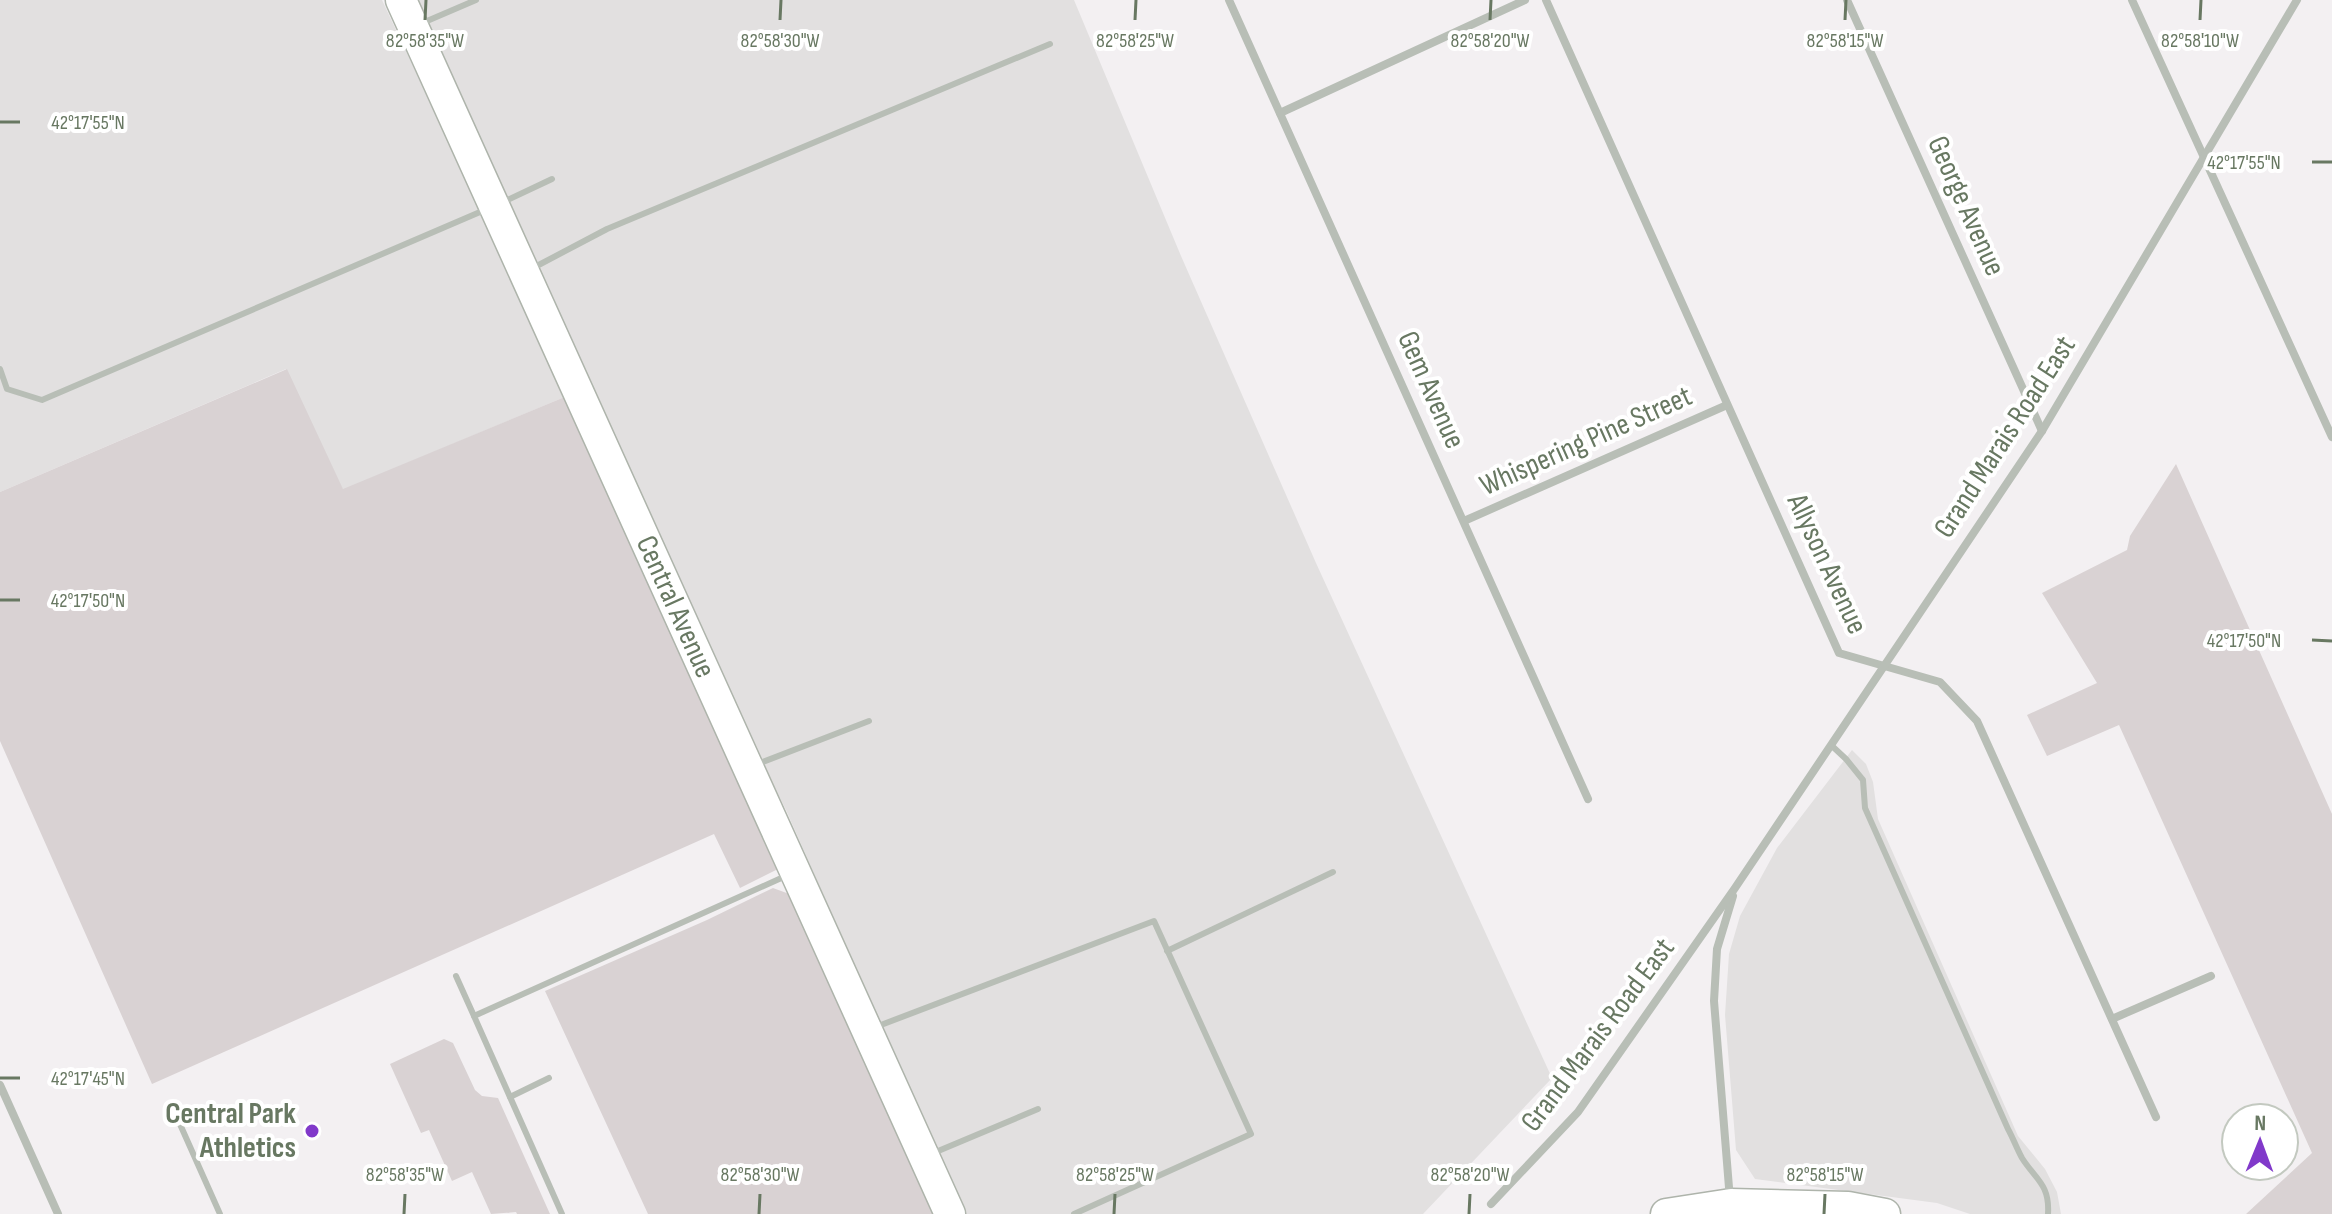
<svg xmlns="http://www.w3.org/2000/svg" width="2332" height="1214" font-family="'Sofia Sans Condensed',sans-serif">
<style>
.built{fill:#e2e0e0}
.green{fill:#d9d2d3}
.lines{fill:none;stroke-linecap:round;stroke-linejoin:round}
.secondary-casing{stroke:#aeb4ab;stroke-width:33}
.lane{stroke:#b8beb6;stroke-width:6}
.street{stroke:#b8beb6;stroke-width:8}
.secondary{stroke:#fff;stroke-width:30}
.ticks{fill:none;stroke:#687862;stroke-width:3}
.poi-dot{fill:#8139ca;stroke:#fff;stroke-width:3}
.labels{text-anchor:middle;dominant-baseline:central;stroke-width:8;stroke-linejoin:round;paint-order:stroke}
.street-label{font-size:30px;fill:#687862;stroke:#fff}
.poi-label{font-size:30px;font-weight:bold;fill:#687862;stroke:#fff;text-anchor:end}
.ticks-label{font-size:20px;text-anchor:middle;fill:#687862;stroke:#fff;stroke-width:8;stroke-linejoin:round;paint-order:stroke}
</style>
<rect width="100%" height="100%" fill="#f3f0f2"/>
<g class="built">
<path d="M0 0H382L567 396 343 490 286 369 0 492Z"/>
<path d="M415 0H1074L1181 256 1316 563 1552 1078 1423 1214H964L786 810 718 675Z"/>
<path d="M1852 750 1866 764 1873 782 1878 819 2018 1136 2045 1169 2057 1192 2061 1214H1970L1937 1203 1755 1179 1736 1150 1725 1015 1729 954 1740 916 1777 848Z"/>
</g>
<g class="green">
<path d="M287 369 343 489 567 396 780 868 740 888 714 834 152 1084 0 741V492Z"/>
<path d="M2176 464 2332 814V1214H2246L2312 1153 2119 725 2047 756 2027 715 2097 683 2042 593 2127 550 2130 536Z"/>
<path d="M773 888 792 895 936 1214H648L545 991 707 920Z"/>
<path d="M444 1039 453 1043 475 1090 482 1096 498 1098 550 1214H517L516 1212 491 1214 472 1172 452 1181 429 1130 421 1133 390 1064Z"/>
</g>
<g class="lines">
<defs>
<g id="secondary">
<path id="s1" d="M401 0 950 1214"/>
<path d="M1666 1214 1731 1204 1848 1207 1885 1214"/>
</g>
</defs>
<use href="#secondary" class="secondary-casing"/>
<g class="lane">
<path d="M420 24 476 0"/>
<path d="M501 203 552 179"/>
<path d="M531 269 607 229 1050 44"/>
<path d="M0 369 7 389 42 400 487 209"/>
<path d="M1831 745 1846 759 1863 780 1865 808 2008 1129C2013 1138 2017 1149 2022 1158 2035 1179 2050 1184 2048 1214"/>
<path d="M755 765 869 721"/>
<path d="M1167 951 1333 872"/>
<path d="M456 976 474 1016"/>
<path d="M873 1028 1154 921 1251 1134 1074 1214"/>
<path d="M510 1097 549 1078"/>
<path d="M171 1104 220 1214"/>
<path d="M931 1154 1038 1109"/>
<path d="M562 1214 474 1016 788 875"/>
</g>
<g class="street">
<path d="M1229 0 1588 799"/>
<path d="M1546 0 1839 653 1940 682 1977 721 2156 1117"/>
<path d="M1847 0 2042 431"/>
<path d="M2132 0 2332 437"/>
<path d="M1280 113 1525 0"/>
<path d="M1464 521 1727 405"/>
<path d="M2112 1019 2211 976"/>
<path d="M0 1085 58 1214"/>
<path d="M1730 1200 1714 1001 1717 949 1733 896"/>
<path d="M1491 1204 1578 1112 1735 888 2042 431 2297 0"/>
</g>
<use href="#secondary" class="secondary"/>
</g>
<path class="ticks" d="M425 20 426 0M780 20 781 0M1135 20 1136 0M1490 20 1491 0M1845 20 1846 0M2200 20 2201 0M0 122H20M2312 162H2332M0 600H20M2312 640 2332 641M0 1078H20M404 1214 405 1194M759 1214 760 1194M1114 1214 1115 1194M1469 1214 1470 1194M1824 1214 1825 1194"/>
<circle class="poi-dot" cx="312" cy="1131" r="8"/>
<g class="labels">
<g class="street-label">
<text transform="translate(1966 206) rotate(66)">George Avenue</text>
<text transform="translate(1431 390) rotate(66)">Gem Avenue</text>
<text transform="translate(2005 437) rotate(-57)">Grand Marais Road East</text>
<text transform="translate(1586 441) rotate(-24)">Whispering Pine Street</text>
<text transform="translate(1827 564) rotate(65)">Allyson Avenue</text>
<text stroke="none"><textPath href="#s1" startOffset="666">Central Avenue</textPath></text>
<text transform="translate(1598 1035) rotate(-53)">Grand Marais Road East</text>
</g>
<g class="poi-label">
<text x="296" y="1114">Central Park<tspan x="296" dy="34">Athletics</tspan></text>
</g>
</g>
<g class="ticks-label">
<text x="425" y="47">82°58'35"W</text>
<text x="780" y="47">82°58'30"W</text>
<text x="1135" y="47">82°58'25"W</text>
<text x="1490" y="47">82°58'20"W</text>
<text x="1845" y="47">82°58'15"W</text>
<text x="2200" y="47">82°58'10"W</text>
<text x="88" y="129">42°17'55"N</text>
<text x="2244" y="169">42°17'55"N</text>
<text x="88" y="607">42°17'50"N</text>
<text x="2244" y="647">42°17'50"N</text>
<text x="88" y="1085">42°17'45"N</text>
<text x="405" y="1181">82°58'35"W</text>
<text x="760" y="1181">82°58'30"W</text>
<text x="1115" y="1181">82°58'25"W</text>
<text x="1470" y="1181">82°58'20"W</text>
<text x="1825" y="1181">82°58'15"W</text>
</g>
<g transform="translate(2260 1142) rotate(1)"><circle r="38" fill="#ffffff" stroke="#c3c9c0" stroke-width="2"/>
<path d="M0-6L14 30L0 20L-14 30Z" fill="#8139ca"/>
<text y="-12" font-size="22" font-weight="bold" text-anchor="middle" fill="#687862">N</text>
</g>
</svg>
